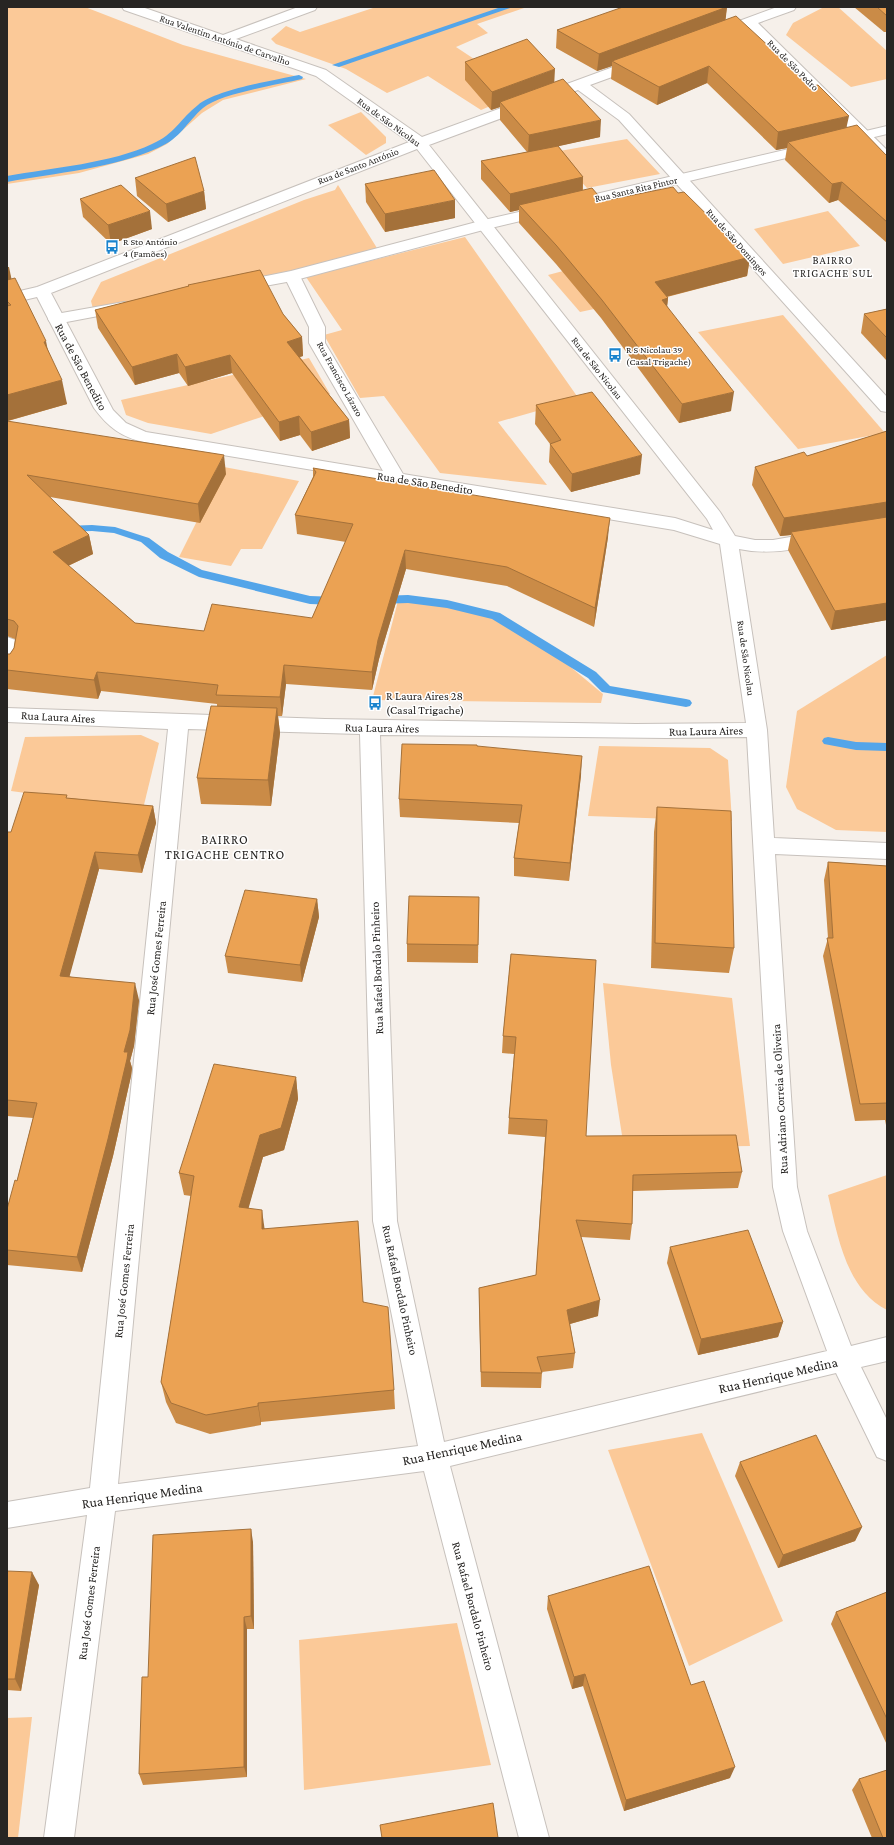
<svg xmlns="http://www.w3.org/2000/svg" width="894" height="1845" font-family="'Crimson Pro',serif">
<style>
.green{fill:#fbc998}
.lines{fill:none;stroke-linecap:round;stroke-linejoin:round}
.stream{fill:#54a5e9;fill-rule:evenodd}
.pedestrian-casing{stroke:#c7c1bc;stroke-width:2}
.minor-casing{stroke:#c7c1bc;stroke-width:2}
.pedestrian{fill:#fff;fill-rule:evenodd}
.minor{fill:#fff;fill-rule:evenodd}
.wall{fill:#ca8b47}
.shaded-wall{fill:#a4713a}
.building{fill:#eba253;stroke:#a4713a}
.labels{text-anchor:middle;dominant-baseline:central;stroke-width:3;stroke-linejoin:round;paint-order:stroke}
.far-street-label{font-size:10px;fill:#272523;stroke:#fff}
.far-poi-label{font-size:10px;fill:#272523;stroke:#fff;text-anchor:start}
.far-neighbourhood-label{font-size:11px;letter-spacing:1px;fill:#272523;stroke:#fff}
.street-label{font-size:12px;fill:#272523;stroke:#fff}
.poi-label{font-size:12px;fill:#272523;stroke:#fff;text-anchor:start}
.neighbourhood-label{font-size:13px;letter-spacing:1px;fill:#272523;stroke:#fff}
.near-street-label{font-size:14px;fill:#272523;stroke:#fff}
</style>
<rect width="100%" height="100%" fill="#f6f0ea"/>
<g class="green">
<path d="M7 7H85L183 45 306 79 223 100 202 113 167 144 148 154 79 173 7 184Z"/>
<path d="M376 7H527L477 24 488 33 456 47 524 92 481 110 428 76 387 93 346 69 276 44 271 39 286 26 300 32Z"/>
<path d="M824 7H838L887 51V79L851 87 786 35 793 23Z"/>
<path d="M361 112 386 137V143L366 155 328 125Z"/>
<path d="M627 139 660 174 587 188 554 152Z"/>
<path d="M338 185 380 253 94 313 91 301 101 282 304 200 335 190Z"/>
<path d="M828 211 860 246 783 264 754 229Z"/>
<path d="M465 237 579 399 498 422 547 485 440 473 384 396 360 398 324 335 342 330 306 277Z"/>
<path d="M631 253 665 294 580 312 548 275Z"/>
<path d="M783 315 885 433 798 449 698 332Z"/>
<path d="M309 358 330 394 211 434 148 423 126 415 121 400Z"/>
<path d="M224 467 299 481 262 549H241L231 566 179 557Z"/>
<path d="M398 601 440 605 484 614 533 641 567 664 603 694 601 703 372 700Z"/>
<path d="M887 655V832L836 830 797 809 786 787 797 711Z"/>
<path d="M141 735 159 743 143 809 11 791 25 737Z"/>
<path d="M599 746 710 748 728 760 732 821 588 816Z"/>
<path d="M603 983 732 998 750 1146 624 1148 611 1065Z"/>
<path d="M887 1175V1310C846 1289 838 1237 828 1195Z"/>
<path d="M702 1433 783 1621 689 1666 608 1450Z"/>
<path d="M457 1623 491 1765 304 1790 299 1640Z"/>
<path d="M32 1717 18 1838H7V1718Z"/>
</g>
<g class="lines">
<g class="stream">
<path d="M501 7H513L339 67 332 65Z"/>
<path d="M299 75 303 77 302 79C277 85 221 93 203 108 186 123 181 138 158 148 115 168 54 173 7 182V176C52 168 112 163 152 144 175 134 180 119 198 105 215 90 275 80 299 75Z"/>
<path d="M92 525 115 527 149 538 168 552 202 570 310 596 337 597 343 601 337 605 310 604 199 577 160 558 141 542 114 533 92 531 65 532 60 529 65 526Z"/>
<path d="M408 595 447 600 500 613 596 672 610 686 686 699 690 700 692 703 690 706 686 707 602 692 588 678 492 619 447 608 408 603 379 604 373 600 379 596Z"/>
<path d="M828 737 856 742 887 743V751L856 750 824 744 822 741 824 738Z"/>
</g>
<defs>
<g id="pedestrian">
<path d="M887 126V134L487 229 292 281 237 291 231 289 229 286 231 283 291 271 484 220Z"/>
<path d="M124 302 130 304 132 307 130 310 56 324 50 322 48 319 50 316 56 314Z"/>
</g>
<g id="minor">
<path d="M122 7H142L223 35 298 7H317L315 10 236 39 326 70 422 137 635 59H645L647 62 645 65 590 85 629 114 887 397V412L881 411 619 120 578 90 429 145 720 512 735 536 755 540H773L819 532 825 534 828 538 825 542C798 550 768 555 739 549L767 730 774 838 887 843V859L775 854 797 1187 807 1231 851 1346 887 1337V1361L861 1367 887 1420V1461L877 1457 836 1373 450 1466 549 1838H519L424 1471 115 1511 74 1838H44L87 1515 7 1528V1502L90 1488 168 729 7 722V708L325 719 636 724 746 723 720 544 674 530 144 442C121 437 108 427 94 408L37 297 7 304V294L37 287 409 142 316 76 124 10ZM417 149 707 519 713 530 675 518 403 474 325 343V327L300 276 298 273H286L284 276 309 327V343L383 471 146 432 126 423 113 410 51 293ZM188 729 360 734 373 1221 418 1446 118 1484ZM380 735 667 738 747 737 773 1187 783 1231 827 1351 444 1442 397 1221Z"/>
<path d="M777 7H796L794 10 758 23 887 150V162L882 161 747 27 717 38 712 37 710 34 712 31Z"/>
<path d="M7 637 18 641 21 646 17 666 14 671 7 673Z"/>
</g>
</defs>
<use href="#pedestrian" class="pedestrian-casing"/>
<use href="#minor" class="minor-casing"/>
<use href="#pedestrian" class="pedestrian"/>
<use href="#minor" class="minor"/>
</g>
<g class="wall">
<path d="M727 7 725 20 847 128 887 156V243L838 200 829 203 785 160 787 148 776 150 707 83 657 105 611 79 612 66 597 71 556 48 557 30Z"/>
<path d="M854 7H887V32H884Z"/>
<path d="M465 62 554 82 600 137 558 146 583 177V190L603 201 678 193 750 257 747 276 667 297 668 298 667 306 731 411 679 423 601 318 556 264 519 223V210L510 212 481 179V161L527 152 500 120V107L491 110 465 80Z"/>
<path d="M135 178 204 191 206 209 168 222 137 196Z"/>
<path d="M365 184 455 218 385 232 366 202Z"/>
<path d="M80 199 152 229 111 244 83 217Z"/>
<path d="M7 263 11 279 48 350 67 404 8 421 226 474 200 523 50 497 89 535 93 554 68 566 135 623 204 631 312 618 346 542 297 534 295 515 313 477V468L608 537 594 627 507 586 406 569 379 659 372 690 286 684 282 716H278L280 733 271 806 201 804 197 778 217 706V704L101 691 98 699 7 689V670L10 654 14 648 15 639 7 636Z"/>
<path d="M188 285 283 314 302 337 303 356 300 357 349 420 350 438 312 451 300 435 280 441 232 373 188 386 179 373 135 385 98 328 95 310 189 286Z"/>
<path d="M887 309V361L861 333 864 314Z"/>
<path d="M536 405 640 474 571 492 549 462 550 444 535 424Z"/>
<path d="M887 431V620L831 630 788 550 791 535 780 536 752 485 755 467 807 456Z"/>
<path d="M477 746 581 775 569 881 514 876V858L519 823 400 817 399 799Z"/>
<path d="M68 798 153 806 156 823 142 873 99 869 69 976 139 1000 134 1046 130 1061 132 1068 131 1076 113 1156 82 1272 7 1265V1209L17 1181 33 1118 7 1116V832H11Z"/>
<path d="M657 807 734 948 729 973 651 968 654 832Z"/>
<path d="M828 862 887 866V1130L885 1120 855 1121 823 956 828 938 824 880Z"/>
<path d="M479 897 478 963 407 962V944Z"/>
<path d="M317 899 319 917 302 982 228 973 225 956Z"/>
<path d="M511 954 586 1136 742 1172 738 1188 633 1191 632 1224 630 1240 581 1237 598 1316 570 1324 575 1353 573 1368 542 1372 541 1388 481 1387 479 1303V1288L536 1275 545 1137 508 1134 509 1118 514 1054 502 1053 503 1036Z"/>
<path d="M296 1077 298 1099 284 1150 263 1157 248 1208 265 1229 364 1302 394 1390 395 1409 261 1422V1425L210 1434 176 1423 166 1402 161 1382 191 1196 184 1195 179 1173Z"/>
<path d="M670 1247 783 1322 778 1337 698 1355 667 1263Z"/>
<path d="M740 1462 862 1527 855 1541 778 1568 735 1476Z"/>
<path d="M253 1542 254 1629H247V1777L143 1785 139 1774 148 1677Z"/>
<path d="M7 1571 39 1585 21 1691 7 1690Z"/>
<path d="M887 1592V1745L831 1624 836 1612Z"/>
<path d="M548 1596 691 1685 730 1778 624 1811 583 1686 572 1689 547 1609Z"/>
<path d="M859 1779 887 1838H872L852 1790Z"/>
</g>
<g class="shaded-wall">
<path d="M727 7 725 25 612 61V66L597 71 599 54Z"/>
<path d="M709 66 707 83 657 105 659 87Z"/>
<path d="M555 69 554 87 500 102V107L491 110 492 92Z"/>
<path d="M849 116 845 134 788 142 787 148 776 150 778 132Z"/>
<path d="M601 120 600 137 528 153 529 135Z"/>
<path d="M583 177 582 196 519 205V210L510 212V194Z"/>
<path d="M842 182 838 200 829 203 832 184Z"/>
<path d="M204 191 206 209 168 222 166 204Z"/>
<path d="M455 200V218L385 232V214Z"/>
<path d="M150 211 152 229 111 244 108 225Z"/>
<path d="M750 257 747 276 653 300 655 282Z"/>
<path d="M7 267H9L14 291 7 293Z"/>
<path d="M668 298 666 317 662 300Z"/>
<path d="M302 337 303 356 289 360 287 342Z"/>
<path d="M46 341 51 366 44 342Z"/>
<path d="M177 354 179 373 135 385 132 367Z"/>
<path d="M230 355 232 373 188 386 185 367Z"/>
<path d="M62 380 67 404 7 421V395Z"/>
<path d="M734 392 731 411 679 423 682 404Z"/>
<path d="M299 416 300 435 280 441 279 422Z"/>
<path d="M349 420 350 438 312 451 311 432Z"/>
<path d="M224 455 226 474 200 523 198 504Z"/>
<path d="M642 455 640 474 571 492 572 474Z"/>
<path d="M887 502V520L791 532V535L780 536 784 518Z"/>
<path d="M610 518 608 537 594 627 595 608Z"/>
<path d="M89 535 93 554 57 571 53 552Z"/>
<path d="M405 550 406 569 379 659 372 690V672L378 640Z"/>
<path d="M887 603V620L831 630 835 611Z"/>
<path d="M284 665 286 684 282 716 280 697Z"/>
<path d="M97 672 101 691 98 699 94 680Z"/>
<path d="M277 708 280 733 271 806 268 780Z"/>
<path d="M582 756 581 775 569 881 570 863Z"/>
<path d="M153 806 156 823 142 873 138 855Z"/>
<path d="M95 852 99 869 65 993 60 976Z"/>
<path d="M317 899 319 917 302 982 300 965Z"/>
<path d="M135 983 139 1000 134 1046 130 1061 132 1068 131 1076 113 1156 82 1272 77 1257 124 1052Z"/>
<path d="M296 1077 298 1099 284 1150 263 1157 243 1228 239 1207 260 1135Z"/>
<path d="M262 1210 265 1232 262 1229Z"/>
<path d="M600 1300 598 1316 566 1325 567 1310Z"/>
<path d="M783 1322 778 1337 698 1355 701 1339Z"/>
<path d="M258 1403 261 1422V1425L258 1406Z"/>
<path d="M862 1527 855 1541 778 1568 783 1555Z"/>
<path d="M251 1529 253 1542 254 1629 251 1616Z"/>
<path d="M32 1572 39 1585 21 1691 15 1679Z"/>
<path d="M244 1617 247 1629V1777L244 1767Z"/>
<path d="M585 1674 583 1686 572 1689 574 1677Z"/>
<path d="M735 1767 730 1778 624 1811 626 1800Z"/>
</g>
<g class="building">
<path d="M623 7H727L599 54 557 30Z"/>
<path d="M877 7H887V16Z"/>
<path d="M736 16 812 86 818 85 849 116 778 132 709 66 659 87 612 61Z"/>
<path d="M527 39 555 69 492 92 465 62Z"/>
<path d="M563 79 601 120 529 135 500 102Z"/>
<path d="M857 125 887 156V222L842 182 832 184 788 142Z"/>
<path d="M558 146 583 177 510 194 481 161Z"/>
<path d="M195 157 204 191 166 204 135 178Z"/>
<path d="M434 170 455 200 385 214 365 184Z"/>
<path d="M121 185 150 211 108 225 80 199Z"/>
<path d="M673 187 678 193 684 192 750 257 655 282 668 298 662 300 734 392 682 404 602 300 556 245 519 205 592 188 603 201Z"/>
<path d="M260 270 283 314 302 337 287 342 349 420 311 432 299 416 279 422 230 355 185 367 177 354 132 367 95 310 189 286 188 285Z"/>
<path d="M15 278 46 341 44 342 62 380 7 395V306L11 305 7 301V280Z"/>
<path d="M887 309V338L864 314Z"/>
<path d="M592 392 642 455 572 474 550 444 561 440 536 405Z"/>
<path d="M7 421 224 455 198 504 27 475 89 535 53 552 135 623 204 631 212 604 312 618 353 524 295 515 316 472 313 468 610 518 595 608 507 567 405 550 378 640 372 672 284 665 280 697 216 695 218 685 97 672 94 680 7 670V654H10L14 648 18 626 14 621 7 619Z"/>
<path d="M887 431V502L784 518 755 467 804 452 807 456Z"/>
<path d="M887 517V603L835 611 791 532Z"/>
<path d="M211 706 277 708 268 780 197 778Z"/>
<path d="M402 744 477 745V746L582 756 570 863 514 858 522 805 399 799Z"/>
<path d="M24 792 67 795 66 798 153 806 138 855 95 852 60 976 135 983 130 1030 124 1052H128L127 1059 108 1139 77 1257 7 1250V1209L15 1180 17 1181 37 1103 7 1100V832H11Z"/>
<path d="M657 807 731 811 734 948 655 943Z"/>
<path d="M828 862 887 866V1103L860 1104 827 938H833Z"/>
<path d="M245 890 317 899 300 965 225 956Z"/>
<path d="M409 896 479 897 478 945 407 944Z"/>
<path d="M511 954 596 960 586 1136 736 1135 742 1172 633 1175 632 1224 576 1220 600 1300 567 1310 575 1353 537 1357 542 1373 481 1372 479 1288 536 1275 547 1120 509 1118 516 1037 503 1036Z"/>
<path d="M214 1064 296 1077 281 1128 260 1135 239 1207 262 1210V1229L358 1221 363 1302 388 1307 394 1390 258 1403V1406L206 1415 171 1403 161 1382 194 1176 179 1173Z"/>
<path d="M748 1230 783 1322 701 1339 670 1247Z"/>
<path d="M816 1435 862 1527 783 1555 740 1462Z"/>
<path d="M251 1529V1616L244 1617V1767L139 1774 142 1677H148L153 1535Z"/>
<path d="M649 1566 691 1685 704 1681 735 1767 626 1800 585 1674 574 1677 548 1596Z"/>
<path d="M7 1571 32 1572 15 1679H7Z"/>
<path d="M887 1592V1719L836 1612Z"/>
<path d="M887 1770V1838H883L859 1779Z"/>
<path d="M493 1803 498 1838H382L380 1825Z"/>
</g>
<defs>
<symbol id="bus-bare" viewBox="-9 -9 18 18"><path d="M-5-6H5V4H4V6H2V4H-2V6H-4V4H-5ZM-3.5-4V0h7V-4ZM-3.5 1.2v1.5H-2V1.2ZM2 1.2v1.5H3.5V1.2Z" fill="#1983cd" stroke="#fff" stroke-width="2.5" paint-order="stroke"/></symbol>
</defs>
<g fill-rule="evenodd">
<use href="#bus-bare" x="102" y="237" width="20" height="20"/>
<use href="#bus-bare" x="605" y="345" width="20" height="20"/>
<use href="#bus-bare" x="365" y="693" width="20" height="20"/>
</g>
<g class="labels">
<g class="far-street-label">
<text transform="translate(225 40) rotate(19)">Rua Valentim António de Carvalho</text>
<text transform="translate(793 65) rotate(45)">Rua de São Pedro</text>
<text transform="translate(389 122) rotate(36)">Rua de São Nicolau</text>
<text transform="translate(358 166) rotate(-21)">Rua de Santo António</text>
<text transform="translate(636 189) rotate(-13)">Rua Santa Rita Pintor</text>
<text transform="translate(737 242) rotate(48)">Rua de São Domingos</text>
<text transform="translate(597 368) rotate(52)">Rua de São Nicolau</text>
<text transform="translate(340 379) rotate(61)">Rua Francisco Lázaro</text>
<text transform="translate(746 658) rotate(82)">Rua de São Nicolau</text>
</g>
<g class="far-poi-label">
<text x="123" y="241">R Sto António<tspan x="123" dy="12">4 (Famões)</tspan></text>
<text x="626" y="349">R S Nicolau 39<tspan x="626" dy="12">(Casal Trigache)</tspan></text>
</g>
<g class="far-neighbourhood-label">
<text x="833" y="260">BAIRRO<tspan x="833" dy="13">TRIGACHE SUL</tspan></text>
</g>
<g class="street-label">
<text transform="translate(81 367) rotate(62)">Rua de São Benedito</text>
<text transform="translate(425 483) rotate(9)">Rua de São Benedito</text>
<text transform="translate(58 717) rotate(3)">Rua Laura Aires</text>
<text transform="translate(382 728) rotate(1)">Rua Laura Aires</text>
<text transform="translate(706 731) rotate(-1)">Rua Laura Aires</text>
<text transform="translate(156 958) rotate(-84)">Rua José Gomes Ferreira</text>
<text transform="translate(377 968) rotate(-92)">Rua Rafael Bordalo Pinheiro</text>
<text transform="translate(780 1099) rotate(-93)">Rua Adriano Correia de Oliveira</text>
<text transform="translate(124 1281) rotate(-84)">Rua José Gomes Ferreira</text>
<text transform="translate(400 1290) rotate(78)">Rua Rafael Bordalo Pinheiro</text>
<text transform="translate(89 1603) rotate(-83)">Rua José Gomes Ferreira</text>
<text transform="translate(473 1606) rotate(75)">Rua Rafael Bordalo Pinheiro</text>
</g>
<g class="poi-label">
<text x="386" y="696">R Laura Aires 28<tspan x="386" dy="14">(Casal Trigache)</tspan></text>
</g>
<g class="neighbourhood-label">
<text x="225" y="839">BAIRRO<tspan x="225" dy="15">TRIGACHE CENTRO</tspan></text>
</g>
<g class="near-street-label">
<text transform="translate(778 1375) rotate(-13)">Rua Henrique Medina</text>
<text transform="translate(462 1448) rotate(-12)">Rua Henrique Medina</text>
<text transform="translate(142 1495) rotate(-8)">Rua Henrique Medina</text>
</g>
</g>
<rect width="894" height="1845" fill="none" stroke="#272523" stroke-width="16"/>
</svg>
